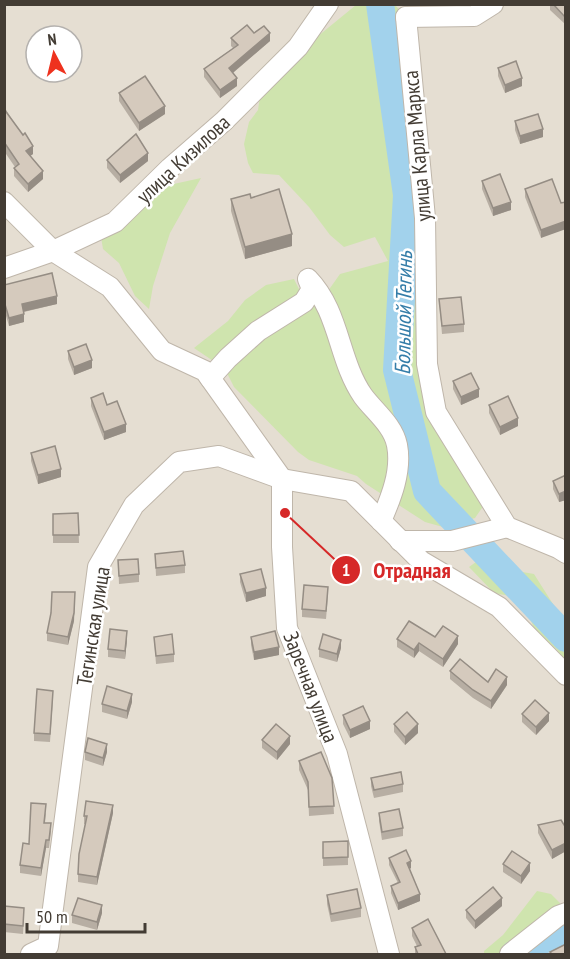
<svg xmlns="http://www.w3.org/2000/svg" width="570" height="959" font-family="'PT Sans Narrow',sans-serif">
<style>
.residential{fill:#e5ded2;fill-rule:evenodd}
.green{fill:#cfe4ae}
.lines{fill:none;stroke-linecap:round;stroke-linejoin:round}
.river{stroke:#a2d2ec;stroke-width:28}
.minor-casing{stroke:#bfb6aa;stroke-width:22}
.minor{stroke:#fff;stroke-width:20}
.wall{fill:#b7aea3}
.shaded-wall{fill:#958d84}
.building{fill:#d5cabd;stroke:#958d84;stroke-width:1.5}
.labels{text-anchor:middle;dominant-baseline:central;stroke-width:5;stroke-linejoin:round;paint-order:stroke}
.street-label{font-size:21px;fill:#433c34;stroke:#fff}
.water-label{font-size:22px;font-style:italic;fill:#347da8;stroke:#fff}
.leader{fill:none;stroke:#d62828;stroke-width:2}
.callout-dot{fill:#d62828;stroke:#fff;stroke-width:2}
.mark-label{font-size:18px;text-anchor:middle;font-weight:bold;fill:#fff}
.callout-label{font-size:22px;text-anchor:middle;font-weight:bold;fill:#d62828;stroke:#fff;stroke-width:5;stroke-linejoin:round;paint-order:stroke}
</style>
<rect width="100%" height="100%" fill="#f1ece4"/>
<path class="residential" d="M5 5H565V954H5ZM36 36H72V72H36Z"/>
<g class="green">
<path d="M356 5 374 7V5H395L406 17 427 364 484 505 475 518 443 527 425 522 366 484 357 476 309 460 298 452 234 387 225 369 194 348 228 321 245 300 266 285 294 279 301 293 323 298 340 274 388 261 375 237 344 247 330 235 309 207 279 175 253 173 248 163 244 144 249 122 258 110 261 90 301 50Z"/>
<path d="M201 178 170 233 153 286 149 309 135 296 119 263 103 249 101 237 160 187Z"/>
<path d="M494 549 511 570 534 574 565 623V661L557 650 535 630 521 598 494 593 469 567Z"/>
<path d="M537 891 551 894 560 903 558 916 515 954H484V951L503 935Z"/>
</g>
<g class="lines">
<g class="river">
<path d="M380 4 407 195 397 370 427 491 566 638"/>
<path d="M515 954 566 928"/>
</g>
<defs>
<g id="minor">
<path d="M406 17 425 218 427 364 436 412 507 527 558 548 566 553"/>
<path d="M406 17 474 16 493 4"/>
<path d="M4 202 53 251 110 287 162 351 205 371 282 479"/>
<path d="M4 268 53 251 115 222 170 168 224 121 298 47 328 4"/>
<path d="M210 378 228 358 258 331 304 302 312 289 308 279C340 312 338 360 363 396 374 411 393 425 397 445 402 471 391 498 381 521"/>
<path d="M282 479V547L287 628 337 754 389 954"/>
<path d="M400 541H452L507 527"/>
<path d="M31 954 48 946 98 567 134 505 179 462 219 456 282 479 351 491 421 561 499 607 566 675"/>
<path d="M510 954 558 916 566 913"/>
</g>
</defs>
<use href="#minor" class="minor-casing"/>
<use href="#minor" class="minor"/>
</g>
<g class="wall">
<path d="M550 4H566V25L550 10Z"/>
<path d="M254 33 270 41 233 73 237 86 220 98 204 77V69L233 48 231 46V38Z"/>
<path d="M498 68 522 86 505 93 498 76Z"/>
<path d="M119 93 165 114 139 131 119 101Z"/>
<path d="M5 108 33 154 30 156 43 179 28 192 14 176V168L15 167 4 151Z"/>
<path d="M515 121 543 137 520 144 515 130Z"/>
<path d="M107 160 148 161 120 183 107 168Z"/>
<path d="M552 179 541 238 525 197V189Z"/>
<path d="M482 181 511 210 493 216 482 189Z"/>
<path d="M251 198 292 246 245 259 231 211V199Z"/>
<path d="M4 285 57 304 24 312V322L9 326 4 309Z"/>
<path d="M439 299 464 324V332L442 334Z"/>
<path d="M68 351 92 368 74 375 68 359Z"/>
<path d="M453 381 479 397 461 405 453 389Z"/>
<path d="M91 398 107 405 126 432 104 440 91 406Z"/>
<path d="M489 405 518 426 500 435 489 413Z"/>
<path d="M31 453 61 477 38 484 31 461Z"/>
<path d="M566 475V500L559 502 553 489V481Z"/>
<path d="M78 513 79 543H53V514Z"/>
<path d="M155 554 185 565V573L156 576Z"/>
<path d="M118 560 139 574V582L119 584Z"/>
<path d="M240 574 266 596 246 602 240 582Z"/>
<path d="M328 595 326 619 302 617V609Z"/>
<path d="M74 621 68 645 47 641V633Z"/>
<path d="M154 637 174 654V662L156 664Z"/>
<path d="M251 637 279 655 254 660 251 645Z"/>
<path d="M435 637 458 644 443 667 419 651 414 658 397 647V639Z"/>
<path d="M127 639 125 659 108 657V649Z"/>
<path d="M341 648 337 662 319 657V649Z"/>
<path d="M450 671 488 682 507 685 491 709 473 698 450 679Z"/>
<path d="M53 699 50 742 34 741V733Z"/>
<path d="M132 702 127 719 102 712V704Z"/>
<path d="M522 714 549 721 536 735 522 722Z"/>
<path d="M343 715 370 729 350 738 343 724Z"/>
<path d="M394 724 418 733 405 745 394 732Z"/>
<path d="M262 740 290 744 277 760 262 748Z"/>
<path d="M85 752H107L103 766 85 760Z"/>
<path d="M299 761 332 778 334 814 309 816 308 790 299 770Z"/>
<path d="M371 778 403 784V792L374 798 371 786Z"/>
<path d="M46 812 45 823 51 831 49 848H46L41 876 20 873V865L29 844Z"/>
<path d="M113 813 97 885 78 882V874L85 824H84V816Z"/>
<path d="M379 813 403 828V836L382 840 379 821Z"/>
<path d="M538 825 566 828V851L552 859 538 833Z"/>
<path d="M348 841V865L323 866V842Z"/>
<path d="M389 858 411 868 410 869 420 901 398 910 391 893V886L398 883 389 865Z"/>
<path d="M503 864 530 871 521 884 503 872Z"/>
<path d="M327 895 361 908V917L331 922 327 904Z"/>
<path d="M4 906 24 916 23 934 4 932Z"/>
<path d="M502 906 475 929 466 918V910Z"/>
<path d="M102 913 97 930 72 923V915Z"/>
<path d="M412 928 446 954H415V947L417 946 412 936Z"/>
</g>
<g class="shaded-wall">
<path d="M270 33V41L229 76V68Z"/>
<path d="M237 78V86L220 98V90Z"/>
<path d="M522 78V86L505 93V85Z"/>
<path d="M165 106V114L139 131V123Z"/>
<path d="M543 129V137L520 144V136Z"/>
<path d="M33 146V154L26 159V151Z"/>
<path d="M148 153V161L120 183V175Z"/>
<path d="M43 171V179L28 192V184Z"/>
<path d="M511 202V210L493 216V208Z"/>
<path d="M566 221V229L541 238V230Z"/>
<path d="M292 234V246L245 259V247Z"/>
<path d="M57 296V304L22 312V304Z"/>
<path d="M24 314V322L9 326V318Z"/>
<path d="M92 360V368L74 375V367Z"/>
<path d="M479 389V397L461 405V397Z"/>
<path d="M518 418V426L500 435V427Z"/>
<path d="M126 424V432L104 440V432Z"/>
<path d="M61 469V477L38 484V475Z"/>
<path d="M566 491V500L559 502V494Z"/>
<path d="M266 588V596L246 602V593Z"/>
<path d="M75 600 74 621 68 645V637Z"/>
<path d="M127 631V639L125 659V651Z"/>
<path d="M458 636V644L443 667V659Z"/>
<path d="M341 640V648L337 662V654Z"/>
<path d="M419 643V651L414 658V650Z"/>
<path d="M279 647V655L254 660V652Z"/>
<path d="M507 677V685L491 709V701Z"/>
<path d="M132 694V702L127 719V711Z"/>
<path d="M549 713V721L536 735V727Z"/>
<path d="M370 721V729L350 738V730Z"/>
<path d="M418 724V733L405 745V737Z"/>
<path d="M290 736V744L277 760V752Z"/>
<path d="M107 744V752L103 766V758Z"/>
<path d="M113 805V813L97 885V877Z"/>
<path d="M46 840V848L41 876V868Z"/>
<path d="M566 843V851L552 859V850Z"/>
<path d="M411 861V868L407 870V863Z"/>
<path d="M530 863V871L521 884V876Z"/>
<path d="M420 894V901L398 910V903Z"/>
<path d="M502 898V906L475 929V921Z"/>
<path d="M102 905V913L97 930V922Z"/>
</g>
<g class="building">
<path d="M553 4H566V16L565 17Z"/>
<path d="M247 25 254 33 264 26 270 33 229 68 237 78 220 90 204 69 238 45 231 38Z"/>
<path d="M516 61 522 78 505 85 498 68Z"/>
<path d="M145 76 165 106 139 123 119 93Z"/>
<path d="M4 109 23 135 25 133 33 146 26 151 43 171 28 184 14 168 19 164 4 142Z"/>
<path d="M538 114 543 129 520 136 515 121Z"/>
<path d="M136 134 148 153 120 175 107 160Z"/>
<path d="M500 174 511 202 493 208 482 181Z"/>
<path d="M552 179 561 203 566 202V221L541 230 525 189Z"/>
<path d="M279 189 292 234 245 247 231 199 250 194 251 198Z"/>
<path d="M52 273 57 296 22 304 24 314 9 318 4 301V285Z"/>
<path d="M461 297 464 324 442 326 439 299Z"/>
<path d="M86 344 92 360 74 367 68 351Z"/>
<path d="M471 373 479 389 461 397 453 381Z"/>
<path d="M103 393 107 405 117 401 126 424 104 432 91 398Z"/>
<path d="M508 396 518 418 500 427 489 405Z"/>
<path d="M55 446 61 469 38 475 31 453Z"/>
<path d="M566 475V491L559 494 553 481Z"/>
<path d="M78 513 79 535H53V514Z"/>
<path d="M183 551 185 565 156 568 155 554Z"/>
<path d="M138 559 139 574 119 576 118 560Z"/>
<path d="M261 569 266 588 246 593 240 574Z"/>
<path d="M304 585 328 587 326 611 302 609Z"/>
<path d="M52 592H75L74 613 68 637 47 633 51 613Z"/>
<path d="M409 621 435 637 443 626 458 636 443 659 419 643 414 650 397 639Z"/>
<path d="M110 629 127 631 125 651 108 649Z"/>
<path d="M275 631 279 647 254 652 251 637Z"/>
<path d="M172 634 174 654 156 656 154 637Z"/>
<path d="M323 634 341 640 337 654 319 649Z"/>
<path d="M460 659 488 682 496 669 507 677 491 701 473 690 450 671Z"/>
<path d="M107 686 132 694 127 711 102 704Z"/>
<path d="M37 689 53 691 50 734 34 733Z"/>
<path d="M535 700 549 713 536 727 522 714Z"/>
<path d="M363 706 370 721 350 730 343 715Z"/>
<path d="M407 712 418 724 405 737 394 724Z"/>
<path d="M276 724 290 736 277 752 262 740Z"/>
<path d="M88 738 107 744 103 758 85 752Z"/>
<path d="M321 752 332 778 334 806 309 807 308 782 299 761Z"/>
<path d="M401 772 403 784 374 790 371 778Z"/>
<path d="M86 801 113 805 97 877 78 874 79 854 87 816H84Z"/>
<path d="M31 803 46 804 44 823H51L49 840H46L41 868 20 865 23 843 29 844Z"/>
<path d="M399 809 403 828 382 832 379 813Z"/>
<path d="M561 820 566 828V843L552 850 538 825Z"/>
<path d="M348 841V857L323 858V842Z"/>
<path d="M406 850 411 861 407 863 420 894 398 903 391 886 400 882 389 858Z"/>
<path d="M512 851 530 863 521 876 503 864Z"/>
<path d="M493 887 502 898 475 921 466 910Z"/>
<path d="M357 889 361 908 331 914 327 895Z"/>
<path d="M78 898 102 905 97 922 72 915Z"/>
<path d="M4 906 24 908 23 926 4 924Z"/>
<path d="M428 919 446 954H418L415 947 421 945 412 928Z"/>
<path d="M566 944V954H552L550 952Z"/>
</g>
<g class="labels">
<g class="street-label">
<text transform="translate(417 146) rotate(-95)">улица Карла Маркса</text>
<text transform="translate(183 159) rotate(-43)">улица Кизилова</text>
<text transform="translate(93 626) rotate(-81)">Тегинская улица</text>
<text transform="translate(311 687) rotate(69)">Заречная улица</text>
</g>
<g class="water-label">
<text transform="translate(403 313) rotate(-89)">Большой Тегинь</text>
</g>
</g>
<path class="leader" d="M285 513L346 570"/>
<g class="callout-dot">
<circle cx="285" cy="513" r="6"/>
<circle cx="346" cy="570" r="15"/>
</g>
<g class="mark-label">
<text x="346" y="576">1</text>
</g>
<g class="callout-label">
<text x="412" y="578">Отрадная</text>
</g>
<rect width="570" height="959" fill="none" stroke="#433c34" stroke-width="12"/>
<g transform="translate(54 54) rotate(353)"><circle r="28" fill="#ffffff" stroke="#b4b1ae" stroke-width="1.5"/>
<path d="M0-4.5L10 22L0 15L-10 22Z" fill="#ee321e"/>
<text y="-9" font-size="16" font-weight="bold" text-anchor="middle" fill="#433c34">N</text>
</g>
<path d="M27 923v9h118v-9" fill="none" stroke="#433c34" stroke-width="3"/>
<text x="36" y="923" font-size="18" fill="#433c34" stroke="#ffffff" stroke-width="4.5" paint-order="stroke">50 m</text>
</svg>
